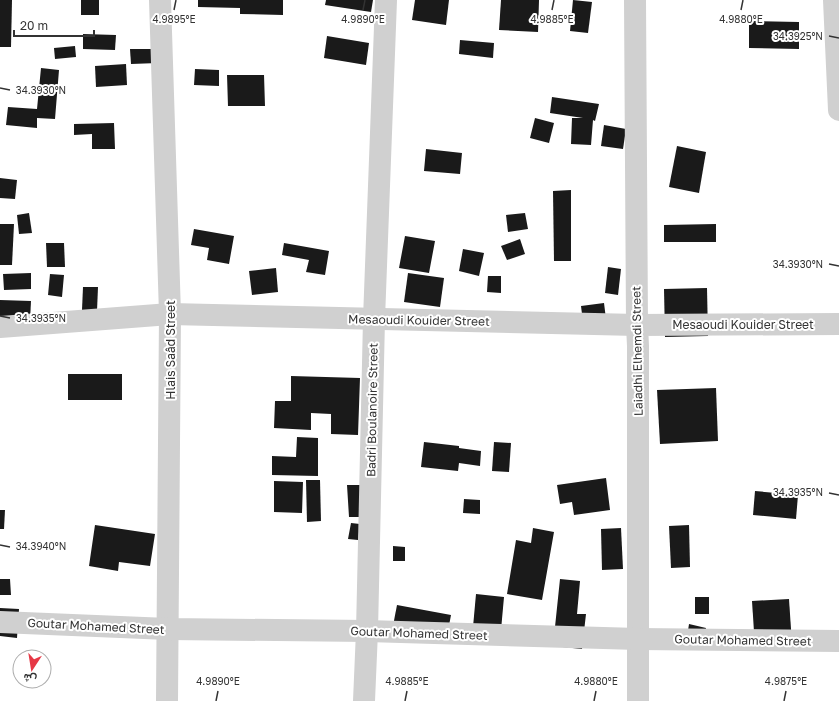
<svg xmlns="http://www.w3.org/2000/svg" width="839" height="701" font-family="'Golos Text',Vazirmatn,sans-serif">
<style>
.building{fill:#1a1a1a}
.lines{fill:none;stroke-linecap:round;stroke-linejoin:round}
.street{stroke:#d0d0d0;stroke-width:22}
.ticks{fill:none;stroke:#333;stroke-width:1.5}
.labels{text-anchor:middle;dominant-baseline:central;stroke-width:4;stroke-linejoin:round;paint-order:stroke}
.street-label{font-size:12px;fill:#333;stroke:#fff}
.ticks-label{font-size:10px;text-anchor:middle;fill:#333;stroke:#fff;stroke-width:4;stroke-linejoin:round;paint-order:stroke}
</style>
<rect width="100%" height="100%" fill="#fff"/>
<g class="building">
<path d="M0 0H12L11 47H0Z"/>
<rect x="81" y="0" width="18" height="15"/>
<path d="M198 0H283V15L240 14V8L198 7Z"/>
<path d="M326 0H373L371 12 325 5Z"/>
<path d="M415 0H449L446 25 412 20Z"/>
<path d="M501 0H539L538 32 499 30Z"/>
<path d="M573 0 592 2 588 33 570 31Z"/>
<path d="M749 21 799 22V49L749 48Z"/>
<path d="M83 34 116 35 115 50 83 49Z"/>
<path d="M327 36 369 43 366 65 324 58Z"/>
<path d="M460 40 494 43 493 58 459 54Z"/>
<path d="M75 46 76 57 55 59 54 48Z"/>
<path d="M130 49H157L158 63 131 64Z"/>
<path d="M126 64 127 85 96 87 95 66Z"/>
<path d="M41 68 59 70 55 119 37 118V128L6 125 8 107 37 109Z"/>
<path d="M195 69 219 70V86L194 85Z"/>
<path d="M227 75H264L265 106H228Z"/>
<path d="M552 97 599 104 595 121 593 120 591 145 571 144 572 118H583L550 113Z"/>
<path d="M535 118 554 123 549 143 530 138Z"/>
<path d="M114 123 115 149H92V134L74 135V124Z"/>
<path d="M604 125 626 129 623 149 601 146Z"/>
<path d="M677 146 706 152 699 193 669 187Z"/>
<path d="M426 149 462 153 460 174 424 171Z"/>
<path d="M0 178 17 180 15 199 0 198Z"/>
<path d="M571 190V261H554L553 191Z"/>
<path d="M29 213 32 233 19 234 17 215Z"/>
<path d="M525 213 528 229 508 232 506 215Z"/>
<path d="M0 224H14L12 265H0Z"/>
<path d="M716 224V242H664V225Z"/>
<path d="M194 229 234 236 229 264 207 260 209 248 191 245Z"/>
<path d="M405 236 435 241 429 273 399 268Z"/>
<path d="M520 239 525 254 507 260 501 246Z"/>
<path d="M46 243H64L65 267H47Z"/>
<path d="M284 243 329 251 325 275 306 272 309 260 282 255Z"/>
<path d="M463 249 484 253 479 276 459 271Z"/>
<path d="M608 267 621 269 618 295 605 293Z"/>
<path d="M276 268 278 292 252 295 249 271Z"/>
<path d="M31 273V289L4 290 3 274Z"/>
<path d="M408 273 444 278 440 307 404 302Z"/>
<path d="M50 274 64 275 62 297 48 295Z"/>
<path d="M488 276H501V293L487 292Z"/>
<path d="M83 287H98L97 311 82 310Z"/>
<path d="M707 288 708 336 665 337 664 289Z"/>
<path d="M0 300 31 301 30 321 0 320Z"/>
<path d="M604 303 606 319 583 322 581 306Z"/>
<rect x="68" y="374" width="54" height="26"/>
<path d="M291 376 360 378 358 435 331 434V414L311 413V430L274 428 275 401H291Z"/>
<path d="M716 388 718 441 660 444 657 390Z"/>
<path d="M297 437 318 438V476L272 475V456L296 457Z"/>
<path d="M424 442 459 446V448L481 451 480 466 459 463 458 471 421 467Z"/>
<path d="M494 442 511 443 509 472 492 471Z"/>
<path d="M606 478 610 510 574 515 572 502 560 504 557 485Z"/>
<path d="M306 480H320L321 521 307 522Z"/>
<path d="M274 481 303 482 302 513 274 512Z"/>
<path d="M347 485H360L361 517H349Z"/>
<path d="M755 491 798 495 796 519 753 515Z"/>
<path d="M464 499 480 500V514L463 513Z"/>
<path d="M0 510H5L4 529H0Z"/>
<path d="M351 523 360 524 358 540 348 539Z"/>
<path d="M95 525 155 534 150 566 119 562 118 571 89 566Z"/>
<path d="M689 525 690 567 671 568 669 526Z"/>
<path d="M533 528 554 532 542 600 507 594 516 540 531 543Z"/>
<path d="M621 528 623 569 602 570 601 529Z"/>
<path d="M393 546 405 547V561H393Z"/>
<path d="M0 579H10L11 595H0Z"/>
<path d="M560 579 580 581 577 614H586L582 649 553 646Z"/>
<path d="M476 594 504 597 501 630 473 627Z"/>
<rect x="695" y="597" width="14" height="17"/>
<path d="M789 599 792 644 755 647 752 601Z"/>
<path d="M397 605 451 615 446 641 392 631Z"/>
<path d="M0 608 19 609 17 638 0 636Z"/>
<path d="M689 624 706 628 704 640 687 637Z"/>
</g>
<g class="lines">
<g class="street">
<path d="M160 0 170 314 167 701"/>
<path d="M635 0 637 325 638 346V701"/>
<path d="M834 0 839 110"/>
<path d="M0 327 170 314 637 325 839 324"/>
<path d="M0 622 168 629 367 631 638 639 839 641"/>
<path d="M364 701 367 631 374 319 386 0"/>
</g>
</g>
<path class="ticks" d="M174 10 176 0M363 10 365 0M552 10 554 0M741 10 743 0M829 36 839 38M0 88 10 90M829 264 839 266M0 316 10 318M829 493 839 495M0 545 10 547M216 701 218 691M405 701 407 691M594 701 596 691M784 701 786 691"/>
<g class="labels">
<g class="street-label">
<text transform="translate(419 320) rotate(1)">Mesaoudi Kouider Street</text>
<text x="743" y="324">Mesaoudi Kouider Street</text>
<text transform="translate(170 350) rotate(-90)">Hlais Saâd Street</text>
<text transform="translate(637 351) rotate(-91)">Laiadhi Elhemdi Street</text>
<text transform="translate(372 410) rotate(-89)">Badri Boulanoire Street</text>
<text transform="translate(96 626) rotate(3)">Goutar Mohamed Street</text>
<text transform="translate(419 633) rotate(2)">Goutar Mohamed Street</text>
<text transform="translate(743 640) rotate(1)">Goutar Mohamed Street</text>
</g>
</g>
<g class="ticks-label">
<text x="174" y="23">4.9895°E</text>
<text x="363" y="23">4.9890°E</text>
<text x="552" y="23">4.9885°E</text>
<text x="741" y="23">4.9880°E</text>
<text x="798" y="40">34.3925°N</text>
<text x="41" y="94">34.3930°N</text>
<text x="798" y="268">34.3930°N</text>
<text x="41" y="322">34.3935°N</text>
<text x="798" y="496">34.3935°N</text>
<text x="41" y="550">34.3940°N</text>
<text x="218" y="685">4.9890°E</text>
<text x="407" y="685">4.9885°E</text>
<text x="596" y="685">4.9880°E</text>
<text x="786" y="685">4.9875°E</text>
</g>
<g transform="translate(32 669) rotate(192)"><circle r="19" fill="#ffffff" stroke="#adadad"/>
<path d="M0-3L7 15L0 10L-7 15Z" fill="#e63946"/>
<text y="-6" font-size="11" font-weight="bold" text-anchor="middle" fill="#333333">ش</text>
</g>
<path d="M14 30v6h80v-6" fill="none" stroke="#333333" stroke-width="2"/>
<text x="20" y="30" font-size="12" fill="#333333" stroke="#ffffff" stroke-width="3" paint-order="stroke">20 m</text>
</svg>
